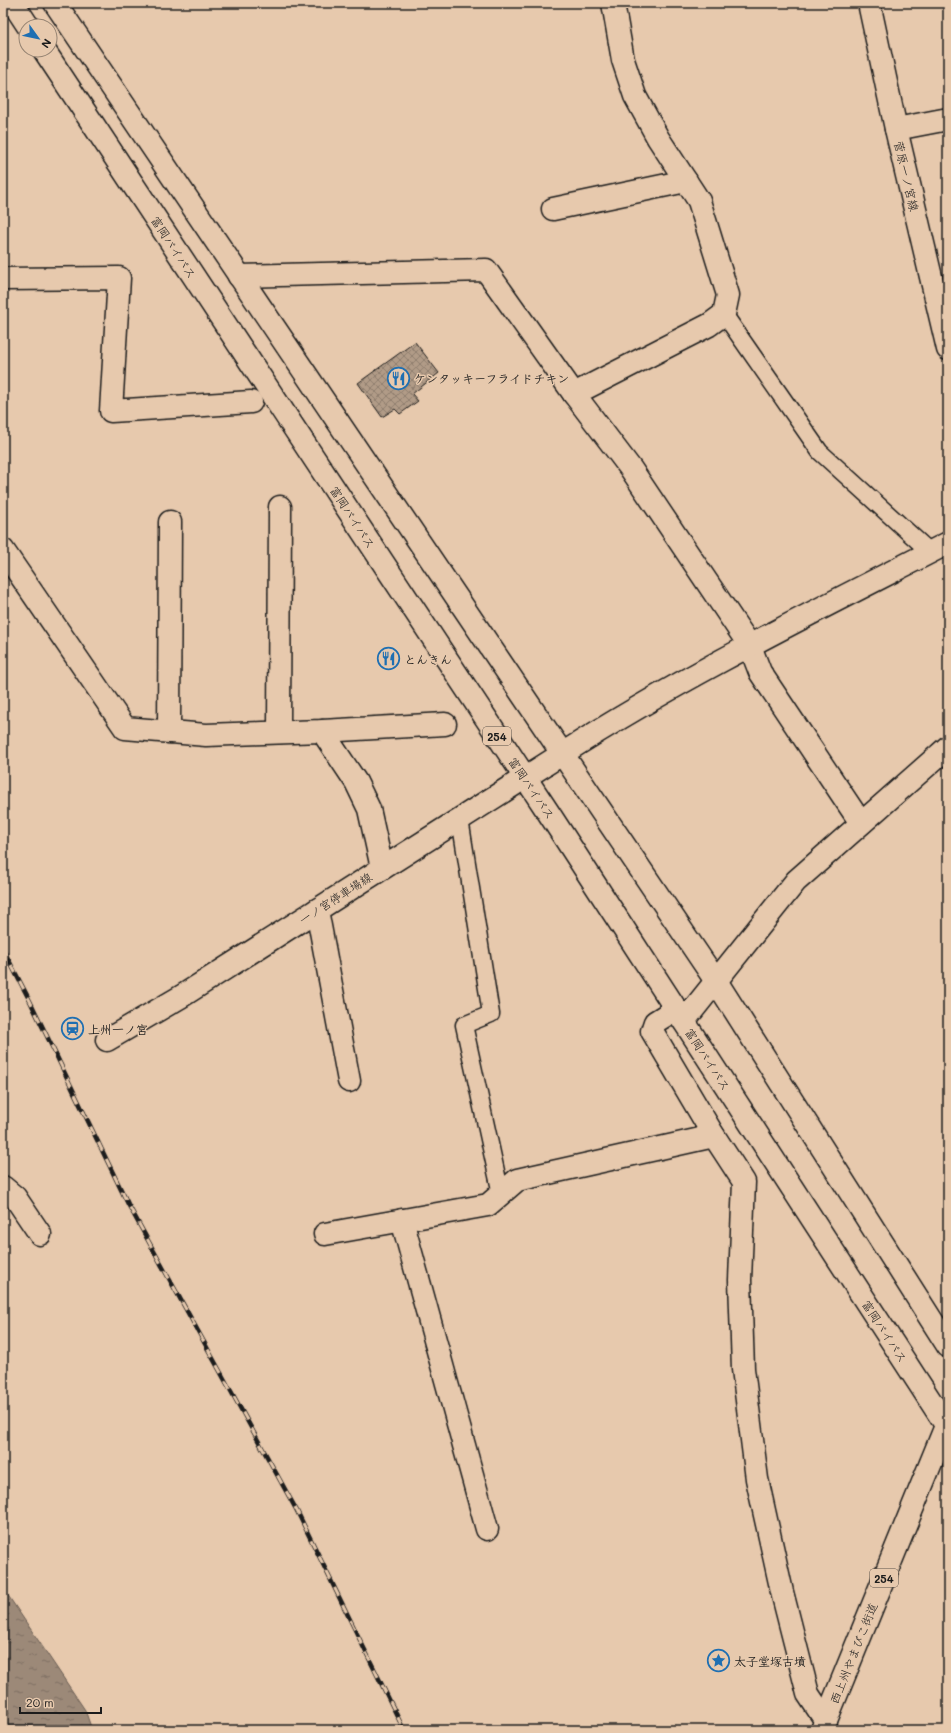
<svg xmlns="http://www.w3.org/2000/svg" width="951" height="1733" font-family="Mali,'Klee One',sans-serif">
<style>
.water{fill:url(#water-ripples);stroke:#695d53}
.building{fill:url(#building-cross-hatch);stroke:#1c1c1c}
.lines{fill:none;stroke-linecap:round;stroke-linejoin:round}
.service-casing{stroke:#1c1c1c;stroke-width:19}
.minor-casing{stroke:#1c1c1c;stroke-width:25}
.tertiary-casing{stroke:#1c1c1c;stroke-width:25}
.secondary-casing{stroke:#1c1c1c;stroke-width:25}
.trunk-casing{stroke:#1c1c1c;stroke-width:25}
.service{stroke:#e7c9ad;stroke-width:16}
.minor{stroke:#e7c9ad;stroke-width:22}
.tertiary{stroke:#e7c9ad;stroke-width:22}
.secondary{stroke:#e7c9ad;stroke-width:22}
.trunk{stroke:#e7c9ad;stroke-width:22}
.rail-casing{stroke:#1c1c1c;stroke-width:4.5}
.rail{stroke:#e7c9ad;stroke-width:3;stroke-dasharray:9;stroke-linecap:butt}
.labels{text-anchor:middle;dominant-baseline:central;stroke-width:3;stroke-linejoin:round;paint-order:stroke}
.shield{fill:#e7c9ad;stroke:#595048;stroke-width:1}
.shield-label{font-size:11px;font-weight:bold;fill:#1c1c1c}
.street-label{font-size:12px;fill:#1c1c1c;stroke:#e7c9ad}
.poi-label{font-size:12px;font-weight:bold;fill:#1c1c1c;stroke:#e7c9ad;text-anchor:start}
</style>
<defs>
<pattern id="water-ripples" width="26" height="14" patternUnits="userSpaceOnUse"><rect width="26" height="14" fill="#9c8978"/><path d="M2 4q2-2 4 0t4 0M15 11q2-2 4 0t4 0" fill="none" stroke="#7e6f62"/></pattern>
<pattern id="building-cross-hatch" width="8" height="8" patternUnits="userSpaceOnUse"><rect width="8" height="8" fill="#b19b87"/><path d="M0 0l8 8M0 8l8-8" fill="none" stroke="#8f7e6e"/></pattern>
</defs>
<rect width="100%" height="100%" fill="#e7c9ad"/>
<filter id="ink" filterUnits="userSpaceOnUse"><feTurbulence type="fractalNoise" baseFrequency=".025" numOctaves="2"/><feDisplacementMap in="SourceGraphic" scale="8" xChannelSelector="R" yChannelSelector="G"/><feConvolveMatrix kernelMatrix="1 2 1 2 8 2 1 2 1" color-interpolation-filters="sRGB"/></filter>
<g filter="url(#ink)">
<path class="water" d="M3 1588 85 1710 92 1730H3Z"/>
<path class="building" d="M415 342 439 373 412 394 418 401 400 414 395 409 382 417 358 383Z"/>
<g class="lines">
<defs>
<g id="service">
<path d="M724 314 820 452 930 552"/>
<path d="M460 819 491 1014 464 1025 501 1194"/>
</g>
<g id="minor">
<path d="M613 3 623 60 635 96 658 138 699 201 728 295 724 314 709 325 574 394 631 469 750 646 760 672 861 823"/>
<path d="M896 129 948 119"/>
<path d="M553 209 686 181"/>
<path d="M239 276 486 270 574 394"/>
<path d="M3 279 119 278 111 411 251 402"/>
<path d="M3 550 125 728 206 735 322 731 445 724"/>
<path d="M322 731 356 782 369 809 382 868"/>
<path d="M169 732 170 522"/>
<path d="M279 732 280 507"/>
<path d="M317 910 349 1081"/>
<path d="M676 1009 655 1022 652 1031 714 1136"/>
<path d="M684 1021 796 881 948 747"/>
<path d="M3 1187 15 1197 40 1234"/>
<path d="M402 1220 487 1529"/>
<path d="M325 1234 488 1205 517 1180 714 1136 744 1182 740 1280 743 1369 757 1479 782 1592 808 1694 826 1721"/>
</g>
<path id="tertiary" d="M562 754C685 675 818 610 948 543"/>
<g id="secondary">
<path d="M869 3 896 129 948 349"/>
<path d="M107 1040 182 996 562 754"/>
</g>
<g id="trunk">
<path d="M13 3 28 26"/>
<path d="M55 3 716 981 948 1346"/>
<path d="M44 50 548 812 948 1428"/>
<path d="M822 1730 948 1421"/>
</g>
</defs>
<use href="#service" class="service-casing"/>
<use href="#minor" class="minor-casing"/>
<use href="#tertiary" class="tertiary-casing"/>
<use href="#secondary" class="secondary-casing"/>
<use href="#trunk" class="trunk-casing"/>
<use href="#service" class="service"/>
<use href="#minor" class="minor"/>
<use href="#tertiary" class="tertiary"/>
<use href="#secondary" class="secondary"/>
<use href="#trunk" class="trunk"/>
<defs>
<path id="rail" d="M3 949 30 1001 128 1204 297 1511 404 1730"/>
</defs>
<use href="#rail" class="rail-casing"/>
<use href="#rail" class="rail"/>
</g>
</g>
<defs>
<symbol id="restaurant-ring" viewBox="-11 -11 22 22"><circle r="9.5" fill="#e7c9ad" stroke="#1f6fb2" stroke-width="1.5"/><path d="M-5-6h1v4h1v-4h1v4h1v-4h1v5L-1.5 .5V6h-2V.5L-5-1ZM5-6V6H3V1.5H1.5Q1.5-4 5-6Z" fill="#1f6fb2"/></symbol>
<symbol id="station-ring" viewBox="-11 -11 22 22"><circle r="9.5" fill="#e7c9ad" stroke="#1f6fb2" stroke-width="1.5"/><path d="M-3-6H3Q5-6 5-4V2Q5 4 3 4L4.5 6H3L1.5 4h-3L-3 6H-4.5L-3 4Q-5 4-5 2V-4Q-5-6-3-6ZM-3.5-4v3h7v-3ZM-3.5 1v1.5H-2V1ZM2 1v1.5H3.5V1Z" fill="#1f6fb2"/></symbol>
<symbol id="sight-ring" viewBox="-11 -11 22 22"><circle r="9.5" fill="#e7c9ad" stroke="#1f6fb2" stroke-width="1.5"/><path d="M0-6L1.8-2.2L6-1.7L2.9 1.2L3.7 5.4L0 3.3L-3.7 5.4L-2.9 1.2L-6-1.7L-1.8-2.2Z" fill="#1f6fb2"/></symbol>
</defs>
<g fill-rule="evenodd">
<use href="#restaurant-ring" x="386" y="366" width="25" height="25"/>
<use href="#restaurant-ring" x="376" y="646" width="25" height="25"/>
<use href="#station-ring" x="60" y="1016" width="25" height="25"/>
<use href="#sight-ring" x="706" y="1648" width="25" height="25"/>
</g>
<g class="labels">
<g class="shield">
<rect x="483" y="727" width="28" height="18" rx="3"/>
<rect x="870" y="1569" width="28" height="18" rx="3"/>
</g>
<g class="shield-label">
<text x="497" y="736">254</text>
<text x="884" y="1578">254</text>
</g>
<g class="street-label">
<text transform="translate(907 176) rotate(77)">菅原一ノ宮線</text>
<text transform="translate(174 247) rotate(57)">富岡バイパス</text>
<text transform="translate(353 517) rotate(57)">富岡バイパス</text>
<text transform="translate(532 788) rotate(56)">富岡バイパス</text>
<text transform="translate(335 898) rotate(-33)">一ノ宮停車場線</text>
<text transform="translate(708 1059) rotate(57)">富岡バイパス</text>
<text transform="translate(885 1331) rotate(57)">富岡バイパス</text>
<text transform="translate(853 1653) rotate(-68)">西上州やまびこ街道</text>
</g>
<g class="poi-label">
<text x="414" y="378">ケンタッキーフライドチキン</text>
<text x="404" y="659">とんきん</text>
<text x="88" y="1029">上州一ノ宮</text>
<text x="734" y="1661">太子堂塚古墳</text>
</g>
</g>
<rect width="951" height="1733" fill="none" stroke="#e7c9ad" stroke-width="16"/>
<rect x="8" y="8" width="935" height="1717" fill="none" stroke="#1c1c1c" stroke-width="1.5" filter="url(#ink)"/>
<g transform="translate(38 38) rotate(123)"><circle r="19" fill="#e7c9ad" stroke="#968473"/>
<path d="M0-3L7 15L0 10L-7 15Z" fill="#1f6fb2"/>
<text y="-6" font-size="11" font-weight="bold" text-anchor="middle" fill="#1c1c1c">N</text>
</g>
<path d="M20 1707v6h81v-6" fill="none" stroke="#1c1c1c" stroke-width="2"/>
<text x="26" y="1707" font-size="12" fill="#1c1c1c" stroke="#e7c9ad" stroke-width="3" paint-order="stroke">20 m</text>
</svg>
